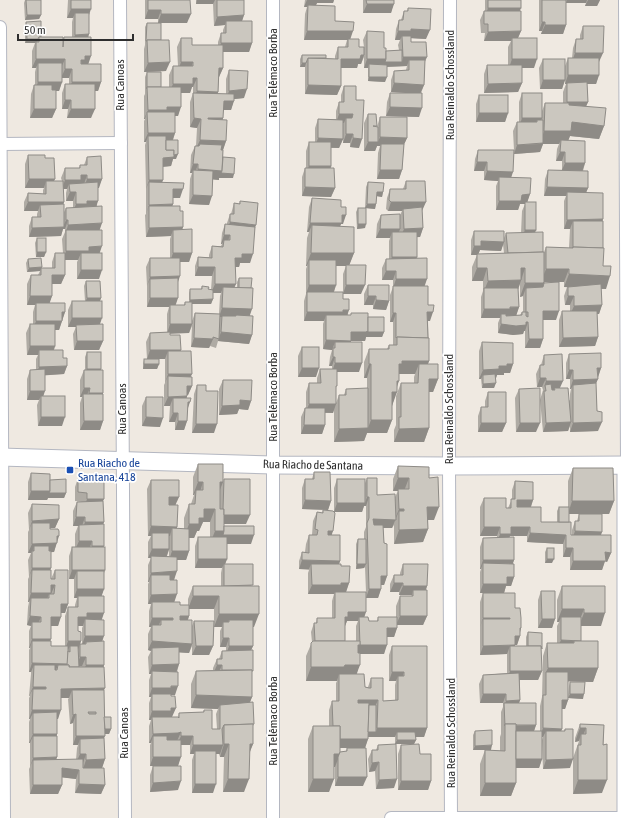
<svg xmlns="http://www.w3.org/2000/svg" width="627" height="818" font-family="'Asap Condensed',sans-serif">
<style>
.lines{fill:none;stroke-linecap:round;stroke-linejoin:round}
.street-casing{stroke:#b4b7c1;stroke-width:14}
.secondary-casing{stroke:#b4b7c1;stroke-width:19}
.street{stroke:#fff;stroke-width:12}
.secondary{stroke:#fff;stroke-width:17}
.wall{fill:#afaba4;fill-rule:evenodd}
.shaded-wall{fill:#8e8b86}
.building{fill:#cbc7bf;stroke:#8e8b86;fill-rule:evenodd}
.transit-dot{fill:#1a4fb4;stroke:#fff;stroke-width:1.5}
.labels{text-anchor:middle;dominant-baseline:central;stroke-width:3.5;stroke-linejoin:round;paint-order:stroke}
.street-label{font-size:12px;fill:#2e2e2e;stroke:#fff}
.transit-label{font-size:12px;fill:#164399;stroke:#fff;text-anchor:start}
</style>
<rect width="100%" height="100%" fill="#efe9e1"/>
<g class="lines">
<defs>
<g id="street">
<path d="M120 0 125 818"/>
<path d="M273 0V818"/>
<path d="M450 0 449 466 451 818"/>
<path d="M625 0 627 465"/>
<path d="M0 27 4 818"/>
<path d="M0 144 121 143"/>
<path d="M391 818H627"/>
</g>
<path id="secondary" d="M0 457 273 465 449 466 626 465V818"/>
</defs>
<use href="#street" class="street-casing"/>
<use href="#secondary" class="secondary-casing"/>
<use href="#street" class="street"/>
<use href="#secondary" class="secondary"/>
</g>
<g class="wall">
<path d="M25 0H41V15L39 19 25 20 24 3Z"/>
<path d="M68 0H91L89 14 88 64 101 82 98 91H95L91 118H67L68 109H62V93L65 84H69V78H62V82L59 91H56V109L52 118H30L31 94 34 85H35V72L36 68H32V51L35 43H25V26L26 22 41 37 63 40 64 37H72V22L73 18H67Z"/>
<path d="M145 0H190L187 23H161V40L166 71 144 72V49L145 45V27L147 23H158V19H145Z"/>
<path d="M196 0H244V15L242 21 252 43 249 52H223V68L219 77 218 94H226V79L229 70 244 98 234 99 231 110H223V120L226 141 223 150V157L233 178H219V180L213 179 209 205 189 204 190 179 192 173H190L191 155 195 146H196L197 128 190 127V102L193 93V87H192L190 93H181L178 116H175V133L173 140 176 159H173L171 166 163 167 162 182 180 198H173V204L172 206 180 211 183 227 182 230 192 253 189 262H180L175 305H184L185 302H189V293L190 289H201L202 286 208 289 211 290 212 276H195V266L198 257H209V255L212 246H221L222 244H221L222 233 225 224 227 225V223L230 214H231L234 203 239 204 240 201 255 228 250 263H240L239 267H235L234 288H237V282L239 278 250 316 252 335 249 344 218 341 216 348 210 346 209 348 191 347 192 326 189 333H170V335L181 350 180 351 190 377 192 386 188 395H187V421L184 430H175V422H169L170 406H164V385L165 383V359H147L146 342 150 333 167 332V314L169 307H147V286L146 267 150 258H170V239L171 236 146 237 145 215 146 214V189L145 145 146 142H144V121L145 119H144V96L145 94V77L147 72 161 87H169V75L173 66H178L177 47 181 38 192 45H218V42L221 33H223V30L225 25 214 26 213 4H196ZM213 293H221L220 296 219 314 195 313 192 321V304H211L213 299Z"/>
<path d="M305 0H334L333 3H317L316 5 335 21 350 39 359 47H364L363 40 367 31 384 48 386 51 399 50 398 45 400 40H395L396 29 399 20H401L404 11H407L408 8 426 39 411 38V42L425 62 424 85 421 93 419 117 386 116 387 102 390 93H416L391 92V80L394 71 406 70 407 66 387 67 385 82 368 81V68H364V57L361 64H358L357 68H341V86L337 95 305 94V67H300V59L302 55 326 58 335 59V56L338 47H345L347 40H304L305 14 307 7H304Z"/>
<path d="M363 0H394L391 13H363Z"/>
<path d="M485 0H521L520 11 521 31 518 38 534 68H522V83L518 92 484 93V74L487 65H508V47L511 41H484L485 33H481L480 20 484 11H485Z"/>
<path d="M539 0H600L597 6H585L586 3H566V25L563 34H541L542 31H539Z"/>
<path d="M583 26 599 62V75L596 84H587L588 102 586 106 604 126 599 139 570 136 568 140 585 163 583 171 588 188 586 193 603 221V266L606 289H601L602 305 599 314H597L598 337 595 346 559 347V320L562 311H570V305H565L564 296 567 287H564V282H544L556 320H543V339L540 348H525V331H524L523 334 513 335 498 333V323L500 318H481V297L483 291V281H472V267L477 255H471V240L474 231 504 238 506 233H521L522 211 525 204H520L518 210H496V186L498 181 484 180V171H474L475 159 478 150H514L513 131 517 122H519V102L522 93 542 111 545 103H563V92L566 84H565V72V80L562 89H540L539 68 543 59 565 66 568 58H572L573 48 576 39H580V35ZM543 144H559L557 149 556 161H562V170H548L545 179 544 196H566L564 201V229H570L569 248 546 247 544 252H543L535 232 536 230 527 202 530 194 511 177 514 154 540 152ZM503 244 504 253 478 254 480 250 501 251ZM520 283V297L523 296V312H522L520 315 516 316 519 307 518 289Z"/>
<path d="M344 86 356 100 359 148 350 147V143H343V139L339 148H331V168L335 188 331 197 302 196V177L305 168H306V151L309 142H315V128L318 119H336V111L339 102H341V95Z"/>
<path d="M479 95 508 113 505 122H476V104Z"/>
<path d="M368 114 376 127H377L380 117 407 138 404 144 402 170 399 179H377L378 153 380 146H377L375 151H364V123Z"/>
<path d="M28 155 45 158 54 181H62L61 178 65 168H79L80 165H84L87 157 102 179 98 188 97 206 99 230V279H77V262L78 260H65V275L61 284H52V296L49 303 65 312 59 330H55V346L54 350 63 358 67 366 64 374 45 375 43 396 62 426H38L37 405 39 400H27V379L30 370H36V359L38 355H27L26 333 30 324H33V312L35 305H27V284L31 275H38L40 271 27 272 26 263 28 259 42 267 41 268H52V262L55 253H63L62 239 65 232V229H63L61 236 29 237V226L32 217H37V214L38 211H24V202L28 193 43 194V190L44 188H25V164ZM63 189H67L66 193V201H73V208H66L64 212 63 204 64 202Z"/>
<path d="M406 181 422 211 423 228 420 237H417L416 259 424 286 428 305 430 321H428L429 361 428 364 438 379 433 392H429V428L424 442H394V430L396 425V396L401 383H414V377L415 374H399L397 388 392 406V420L387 433H367L364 441 334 442V409L333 413H325V425L322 434H301V417L305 408H306V392L309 383H317V378L320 369H332V366H329L330 357 332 350 323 349V324L324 321H304V301L306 294V269L307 266H306L307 238 309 232H307L309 207 312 198 341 207 343 224H341L340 226 354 253 349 265 361 294H343V299L348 315H351V313L368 317 384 332 382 337H366L365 341H351V342L359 372H337L336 390V403L339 395H344L346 389H367V378H364V362L369 349H387L389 345H393V322H390V295L393 287V280H382V268L386 259H389V241L390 238H376L377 224 381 215H400L402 211H388L386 209 387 198 390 189H403ZM336 266H346L343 274V292H334L336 285Z"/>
<path d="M368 182 383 192 382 197 377 196 375 209 366 208 365 228 357 229 356 212 358 208H365L366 187Z"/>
<path d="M37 238 46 252 44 257H36L35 243Z"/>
<path d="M86 281 101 298 100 301V324L103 341 99 350H74L73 334 76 327H68V310L72 301H85L84 286Z"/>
<path d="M368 285 389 301 386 310 373 309V305H364V294Z"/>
<path d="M482 342 513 364 510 373H504V375H497L496 378 494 388H482L481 379H479V351Z"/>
<path d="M302 347 316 377H298V356Z"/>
<path d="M87 352 101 370 103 394V421L100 430H80V403L82 397H80V380L84 370H85V357Z"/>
<path d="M569 354 601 368 596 384 598 431 570 432V426L568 431 543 432 540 400 543 390 542 387H537L536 374 540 365H541L544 355 560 388 570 401V394L571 389H570V379H566V363Z"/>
<path d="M144 359 159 364 157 369H143V364Z"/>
<path d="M223 380 251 401 248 410 239 409 237 414 219 415V389Z"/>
<path d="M197 385 206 391 214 433H192L194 394Z"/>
<path d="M519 389 536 432H516L515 398Z"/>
<path d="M488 392 506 423 502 432H478V416L481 407H485V401Z"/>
<path d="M146 397 160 427 142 426V406Z"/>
<path d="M198 464 223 481 246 524H224V526L251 544H227V559L225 564 252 586 254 627H253V646L251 650 252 697 250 702 254 724 253 726V744L249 753 244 792H223L224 757H220L219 754H216L213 793H192V760L194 754H190V745H181L178 766H150V745L151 743H149V726L151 720H149V703L151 697H149V680L151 674H149L148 657 151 651 148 650V634L151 627H149V611L151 604H148V584L149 582H148V565L151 558H148V542L151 536H148L147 489 151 480 176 505 177 527V529H184V518L189 504H191L194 495H193V477ZM203 522H210V537H198L195 546V568H222L221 573V586H193L188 599V605H180L174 602V580L177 560H186L189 551V538H194L197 531H199ZM169 550V556H167ZM189 609H214V621H194L192 626 188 620 189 616ZM214 627H222L220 631V647H226V651H222L219 659H217L213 668V670L196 671 191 684V708L218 709 216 714 217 729H212L204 710 203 712 179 713 178 717H172L171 696V695H175L177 672 179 664V652L189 653 192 646V655H209L213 646Z"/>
<path d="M398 466 429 478 434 520H428V529L423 542 394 544V525L392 528H383L387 576 384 585H381V589L378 598H366L364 617 369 621H377L378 617H396V606L400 596H411L412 595H399V592H390V584L394 575H400V573L403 564 427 586 426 590 427 616 423 625H397V628L394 637H387L384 654H360L357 674 365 687H368L371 678 383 701 395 700V685L396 681H389V655L392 646H427V728L424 737H415L416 740 414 744H395V737H368V739L365 748 363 786H335V766L334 767 329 792H308V739L313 726H329V710L332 701H336V683L337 681H306V656L312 642 311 632 314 623H316L317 618H332V601L334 594H308V573L309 570 299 569V561L302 552H305L306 544 309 535H312L313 521 317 512 322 513 323 510 332 535 340 561 339 564 341 566 349 583 346 592H366L365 567 364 568 356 569V544L358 539H364V532L366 527V506H364L362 512H334V488L337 479 365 483 367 478 377 495 395 497 398 491H393V479ZM347 621H358L356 626V641H345V626ZM340 748H347L346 751 340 752Z"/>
<path d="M573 468 614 501 609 514H602L601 535 611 553 607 562 605 561 602 570H570V557H563V544L527 542V536H510L509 537 514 560 513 563 514 577 511 586H506L504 593 515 608 521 628 520 633V636L517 645H515V646H526V637L528 632 542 671 538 680H520V700L519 703 536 725 534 731H540V706L542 697 543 656 547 643H557V626L559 622H557V600L562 586 601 626H581V641L598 668 593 682 568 681V700L565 709H562L561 731H564L565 729 570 768 543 769 542 740 543 737H542V759L539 768H516V783L511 796H480V764L485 750 500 751V737L501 734V712L503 707V703H480L479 684 483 675 507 673V654L480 655V602L483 593H480V572L481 569H480V547L483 538H497V536H480V507L484 498 506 508H508L512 499V490L515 481 533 500 531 507 541 522H557V511L559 507H568V481ZM569 514H596H579L577 521H575L572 530V535H571L569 522Z"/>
<path d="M314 472 331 501 328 510 302 509V488L305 479H312Z"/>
<path d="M31 473 50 480 66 493 64 498H48L47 500H28V482Z"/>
<path d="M78 478 103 501 104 522 103 524 104 589 101 596V620L102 641 104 667V717L111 729 109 734H105L104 738 105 759 102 768 105 785 101 794 75 793 76 779 62 777V785L58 794H30L29 769 30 767V743H29V722L30 719H29V698L30 696H29L31 674V672H29V650L30 648H29V631L31 626 27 625 28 607 29 602H28V579L29 577 28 560 31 553H28V532L29 530 28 513 32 504 59 519 55 528H50L57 541 54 552H51V568L50 570 51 579 55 570 68 604 65 613H61L58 626H51L50 641 51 646H65V616L68 607H75V605L77 598H74V579H69V556L72 547H75V534L78 526H73V511L77 502H82L75 501V487ZM78 626H83L82 628V644H80L81 641 78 631ZM61 698H69L68 699 70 724 73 723V745H78L77 748 76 760H56L57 757V719H58Z"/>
<path d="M547 548 552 563H545V552Z"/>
<path d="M541 591 555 619 552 628H538V600Z"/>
<path d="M570 682 583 699 568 698 569 686Z"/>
<path d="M580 724 604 725 602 793 573 794V758L579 741 575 742V738Z"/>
<path d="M475 731 491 750H473V735Z"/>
<path d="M378 745 394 788 376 789 375 771 369 772 368 759 372 750H376Z"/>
<path d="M401 745 420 754 431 781 428 790H398V754Z"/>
<path d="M153 766 178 790 150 792V775Z"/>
</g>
<g class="shaded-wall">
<path d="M197 0H215L213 4H196Z"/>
<path d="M307 0H334L333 3H317L315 7 308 5 307 7H304Z"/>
<path d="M567 0H587L586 3H566Z"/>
<path d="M588 0H600L597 6H585Z"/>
<path d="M367 4H394L391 13H363Z"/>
<path d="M488 8H521L517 17H485Z"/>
<path d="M71 9H91L88 18 75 13 73 18H67Z"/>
<path d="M148 10H161L158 19H145Z"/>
<path d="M161 14H191L187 23H158Z"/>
<path d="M27 15H41L39 19 25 20Z"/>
<path d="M244 15 241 24 226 21 225 25 214 26 217 17Z"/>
<path d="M542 22H545L542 31H539Z"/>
<path d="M545 25H566L563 34H541Z"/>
<path d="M411 29 430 30 426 39 408 38 402 36 400 40H395L398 31Z"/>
<path d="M307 31H353L350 40H304Z"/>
<path d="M521 31 517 40 512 38 511 41H484L488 32Z"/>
<path d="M89 34 86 43 72 44 75 35Z"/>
<path d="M27 39H38L37 43 36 42 35 43H25Z"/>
<path d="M221 43H252L249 52H218Z"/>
<path d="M575 53H603L599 62H572Z"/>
<path d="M361 55H364L361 64H358L357 68H338L341 59Z"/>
<path d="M85 56H91L88 65 82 69 81 60Z"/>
<path d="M403 57H427L423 66 409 60 407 66 383 67 369 64 368 68H364L367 59H386L402 62Z"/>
<path d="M36 59H65L61 68 38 63 36 68H32Z"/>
<path d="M512 59H537L534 68H509Z"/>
<path d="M170 62 166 71 144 72 148 63Z"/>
<path d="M181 62H193L190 71H178Z"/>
<path d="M302 63H306L305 67H300Z"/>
<path d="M219 68H223L219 77H216Z"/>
<path d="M65 69H72L69 78H61Z"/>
<path d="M568 75H599L596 84H565Z"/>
<path d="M369 77H387L385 82 368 81Z"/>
<path d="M193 78H197L193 87H192L190 93H169L173 84Z"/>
<path d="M543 80H565L562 89H540Z"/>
<path d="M38 82H62L59 91H35Z"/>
<path d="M72 82H101L98 91H68Z"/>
<path d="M394 83 424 85 420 94 391 92Z"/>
<path d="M522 83 518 92 484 93 488 84Z"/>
<path d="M308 85 341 86 337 95 305 94Z"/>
<path d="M247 89 244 98 226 100 229 91Z"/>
<path d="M197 91 218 92 215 101 193 100Z"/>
<path d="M65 100H71L68 109H62Z"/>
<path d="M224 101H234L231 110H220Z"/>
<path d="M567 102H588L584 111H564Z"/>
<path d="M167 107H181L178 116H165L147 112 145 119H144L148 110Z"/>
<path d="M390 107 422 108 419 117 386 116Z"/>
<path d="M34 109H56L52 118H30Z"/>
<path d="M71 109H95L91 118H67Z"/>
<path d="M479 113H508L505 122H476Z"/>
<path d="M339 114H353L350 123 346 118 344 123H336Z"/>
<path d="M194 118 201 119 197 128 190 127Z"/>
<path d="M208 118H223L220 127H204Z"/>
<path d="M522 118H542L539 127 537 122V120L535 127H519Z"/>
<path d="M572 122 604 126 599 139 570 136 567 144 561 140 559 144H543L540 152 514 154 517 145 540 144 544 131Z"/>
<path d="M148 133H175L172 142 148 136 146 142H144Z"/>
<path d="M346 134H353L350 143H343Z"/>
<path d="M380 137 407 138 403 147 381 144 380 146H377L375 151H364L368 142H378Z"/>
<path d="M318 138 343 139 339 148 315 147Z"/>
<path d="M353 138 362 139 359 148 350 147Z"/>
<path d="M200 140 226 141 223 150 198 149 200 144 198 149H196Z"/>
<path d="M560 152H565L562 161H556Z"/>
<path d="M178 154 176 159H173L171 166 160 167 165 155Z"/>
<path d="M477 162H487L484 171H474Z"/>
<path d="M565 163H585L582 172H561Z"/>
<path d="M193 164H198L195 173 193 170 192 173H190Z"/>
<path d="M309 166H331L328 175H305Z"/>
<path d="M198 169 222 171 234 174 233 178H219V180L194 178Z"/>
<path d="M380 170H402L399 179H377Z"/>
<path d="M487 171 513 172 510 181 499 177 498 181 484 180Z"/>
<path d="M81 175H87L84 184H69L67 189H62L65 180Z"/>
<path d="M29 179H55L51 188 46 181 44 188H25Z"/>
<path d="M87 179H102L99 188H84Z"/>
<path d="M149 180H163L160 189 149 182 146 189Z"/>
<path d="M305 187 335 188 331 197 302 196Z"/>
<path d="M547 187 588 188 584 197 567 192 566 196H544Z"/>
<path d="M173 189H183L180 198H170Z"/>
<path d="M70 192H76L73 201H66Z"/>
<path d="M377 192H383L382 197 376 196Z"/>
<path d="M530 194 527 203 525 202V204H520L518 210H496L499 201 522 195Z"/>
<path d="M193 195 212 196 209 205 189 204Z"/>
<path d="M87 201H98L95 210 73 213 76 204Z"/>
<path d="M28 202H64L61 211 40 205 38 211H24Z"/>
<path d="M391 202H426L422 211 403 209 402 211H388Z"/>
<path d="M173 204 170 213 149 206 146 214 149 205Z"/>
<path d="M367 204H376L375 209 365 208Z"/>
<path d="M342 215H346L343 224H341L338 232 312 225 309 232H307L310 223Z"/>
<path d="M603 219 600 228 573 221 570 229H564L567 220Z"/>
<path d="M66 220H68L65 229H63L61 236 29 237 32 228 63 227Z"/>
<path d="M230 222 256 225 253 234 227 231Z"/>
<path d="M102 223 99 232H66L68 225Z"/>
<path d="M358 224H366L365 228 357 229Z"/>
<path d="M183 227 180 236 173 230 171 236 146 237 149 228Z"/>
<path d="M423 228 420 237 400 238 404 229Z"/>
<path d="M380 229H400L397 238 392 232 390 238H376Z"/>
<path d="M525 230H536L532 239H521Z"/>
<path d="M224 235H230L227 244 224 240 222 244H221Z"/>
<path d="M481 241 504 242 501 251 480 250 478 255H471L474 246Z"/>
<path d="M102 246 99 255 81 253 78 260H63L66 251 89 247Z"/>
<path d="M37 252H46L44 257H36Z"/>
<path d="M173 253H192L189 262H170Z"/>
<path d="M311 253H354L349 266H309V260L307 266H306Z"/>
<path d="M242 254H253L250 263H240L239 267H232L235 258Z"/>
<path d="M392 257H417L414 266H389Z"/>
<path d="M42 267 40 271 27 272 29 268Z"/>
<path d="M198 267H215L212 276H195Z"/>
<path d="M477 268H487L483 281H472Z"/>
<path d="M521 268H525L517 293 484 291 488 281Z"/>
<path d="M546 269H569L564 282H541Z"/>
<path d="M81 270H102L99 279H77Z"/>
<path d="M386 271H396L393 280H382Z"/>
<path d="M569 274 610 276 606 289 564 287Z"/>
<path d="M52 275H65L61 284H49Z"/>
<path d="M180 276 177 285 150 279 147 286 150 277Z"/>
<path d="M396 279H427L424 288H393Z"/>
<path d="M525 283H544L540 296 526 288 523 296 520 297Z"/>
<path d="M215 284H236L232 293 223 287 221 293H211Z"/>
<path d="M309 285H336L333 294 307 292 306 294Z"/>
<path d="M346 285H365L361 294H343Z"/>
<path d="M30 296H52L49 305 36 303 35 305H27Z"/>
<path d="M368 296H376L373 305H364Z"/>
<path d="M568 296H574L570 305H565Z"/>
<path d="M87 298H101L99 303H85Z"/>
<path d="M150 298H178L175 307 170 305 169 307H147Z"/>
<path d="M213 299 211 304H189L190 300Z"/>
<path d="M376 300 389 301 386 310 373 309Z"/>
<path d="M602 305 599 314 570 315 574 306Z"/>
<path d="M519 307 516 316H507L501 314 500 318H481L484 309Z"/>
<path d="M222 308 252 309 249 318 236 315 235 318 222 316V317H219Z"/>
<path d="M349 310 346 319 326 315 324 321H304L307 312Z"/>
<path d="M543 311H559L556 320H539Z"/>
<path d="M62 312H65L59 330H33L36 321Z"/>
<path d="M427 312H433L430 321H424Z"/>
<path d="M393 313H396L393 322H390Z"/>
<path d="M72 318H102L99 327 76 325V327H68Z"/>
<path d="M528 322 525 331H524L523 334 513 335 498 333 501 324Z"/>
<path d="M170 324H192L189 333 167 334Z"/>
<path d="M221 332 252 335 249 344 218 341Z"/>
<path d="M351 332H384L382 337H366L365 341H351L348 350 335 348V342L332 350 323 349 326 340Z"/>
<path d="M598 337 595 346 559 347 563 338Z"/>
<path d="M194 338 213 339 209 348 191 347Z"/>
<path d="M529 339H543L540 348H525Z"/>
<path d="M77 341H103L99 350H74Z"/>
<path d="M30 346H55L52 355 39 350 38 355H27Z"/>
<path d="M150 350H181L177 359 168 351 165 359H147Z"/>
<path d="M333 357H335L332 366H329Z"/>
<path d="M402 361H429L424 374 419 364 415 374H399V364Z"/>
<path d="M335 363H362L359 372H332Z"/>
<path d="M144 364H159L157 369H143Z"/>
<path d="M369 364H371L367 378H364Z"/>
<path d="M507 364H513L510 373H504V375H497L496 378 483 375 481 379H479L483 370Z"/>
<path d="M67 366 64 374 36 376 39 367Z"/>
<path d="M302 368H319L316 377H298Z"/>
<path d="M597 368H601L598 377Z"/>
<path d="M87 369H101L100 374H85Z"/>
<path d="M569 370H573L570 379H566Z"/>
<path d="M168 374H192L188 383 168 376 165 383Z"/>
<path d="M540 378H546L542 387H537Z"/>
<path d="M429 379H438L433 392H425Z"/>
<path d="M598 379 594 388 573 385 571 389H570L573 380Z"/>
<path d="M397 381H399L395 392H397L392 406V392Z"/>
<path d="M546 381H563L559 390 554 388V390H546L545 385 543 390Z"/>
<path d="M496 383 494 388H482L483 384Z"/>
<path d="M187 386H192L188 395H184Z"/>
<path d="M84 388H90L86 397 83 394 82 397H80Z"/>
<path d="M30 391H45L42 400 41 396 39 400H27Z"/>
<path d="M89 393H103L100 402H86Z"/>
<path d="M187 396 184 405 173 398 170 406H164L168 397Z"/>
<path d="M240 400 251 401 248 410 239 409 237 414 219 415 222 406Z"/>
<path d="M188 402H190L187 411Z"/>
<path d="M309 404H336L333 413 306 412Z"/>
<path d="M173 413H178L175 422H169Z"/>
<path d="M41 417H65L62 426H38Z"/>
<path d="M146 417 163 418 160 427 142 426Z"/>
<path d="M371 420H392L387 433H367L364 441 334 442 339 429 368 428Z"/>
<path d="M84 421H103L100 430H80Z"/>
<path d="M178 421H187L184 430H175Z"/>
<path d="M571 422 568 431 543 432 546 423Z"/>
<path d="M602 422 598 431 570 432 573 423Z"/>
<path d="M481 423H506L502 432H478Z"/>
<path d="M520 423H540L536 432H516Z"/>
<path d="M196 424H217L214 433H192Z"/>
<path d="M304 425H325L322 434H301Z"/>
<path d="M429 428 424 442H394L399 429Z"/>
<path d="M398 478H409L404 491 398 489V491H393Z"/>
<path d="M198 482H203L199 495 196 490 194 495H193Z"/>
<path d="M220 482H223L218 495Z"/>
<path d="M31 491H50L66 493 64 498H48L47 500H28Z"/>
<path d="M169 497H179L175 506H166Z"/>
<path d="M367 497H369L366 506H364L362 512H334L337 503H365Z"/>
<path d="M87 499H104L100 508H84Z"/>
<path d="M305 500 331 501 328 510 302 509Z"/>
<path d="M517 500H533L530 509H514Z"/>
<path d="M572 501H614L609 514H568Z"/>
<path d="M427 507H439L434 520H423Z"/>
<path d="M204 509H215L210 522H203L199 531H197L194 538H184L189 524 199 518Z"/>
<path d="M399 509H404L399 522V511L392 528H370L373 519H395Z"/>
<path d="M223 515H250L246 524H219Z"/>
<path d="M76 517H85L82 526H73Z"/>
<path d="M59 519 55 528 32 529V523L29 530 32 521Z"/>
<path d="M85 522H104L100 531H82Z"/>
<path d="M151 526 177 527 174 536 172 528 170 536H152V533L151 536H148Z"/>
<path d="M484 527H500L497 536H480Z"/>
<path d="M511 527H530L527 536H510L507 543H497L500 534Z"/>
<path d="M428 529 423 542 394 544 399 530Z"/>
<path d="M215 531H224L254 535 251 544H210Z"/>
<path d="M328 531H333L330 540H325Z"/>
<path d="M575 531 602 532 599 541 572 540Z"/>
<path d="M530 533 566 535 563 544 527 542Z"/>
<path d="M57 536H59L54 552 33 553 34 546 32 553V551L31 553H28L32 544Z"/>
<path d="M79 541H92L89 550H75Z"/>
<path d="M92 546H104L100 555H89Z"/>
<path d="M566 548H573L570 557H563Z"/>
<path d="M152 549H169L166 558 151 556V558H148Z"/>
<path d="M172 551H189L186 560H169Z"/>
<path d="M605 552 611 553 607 562 605 561 602 570H570L573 561Z"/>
<path d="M198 559H227L224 567V564L222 568H195Z"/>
<path d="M547 559H554L552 563H545Z"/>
<path d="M302 560 340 561 337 570 311 564 309 569H299Z"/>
<path d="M483 560H514L511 569 483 563 481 569H480Z"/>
<path d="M357 564H366L364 568 356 569Z"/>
<path d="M32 568H51L47 577 32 570 29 577Z"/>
<path d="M72 570H105L102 579 77 571 74 579H69Z"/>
<path d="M177 571 174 580 151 581V575L149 582H148L151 573Z"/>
<path d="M381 576H387L384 585H378Z"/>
<path d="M507 577H514L511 586H506L504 593H480L483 584Z"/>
<path d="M341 583H349L346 592H335L334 594H308L312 585Z"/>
<path d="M394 583H403L399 592H390Z"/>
<path d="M51 585H55L51 594H49L46 602 31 598 29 602H28L31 593Z"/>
<path d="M403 586H427L424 595 413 590 412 595H399Z"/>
<path d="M77 589H104L101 598 78 596 77 598H74Z"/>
<path d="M369 589H381L378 598H366Z"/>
<path d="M177 594 174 603 152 602 151 604H148L151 595Z"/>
<path d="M193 596H219L214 609H188Z"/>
<path d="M61 604H68L65 613H58Z"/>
<path d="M562 609H584L579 622 561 617 559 622H557Z"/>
<path d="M348 612H366L363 621 359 617 358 621H347L345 626V617Z"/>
<path d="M87 613H104L101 622 85 619 83 626H75L78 617Z"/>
<path d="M584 613H605L601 626H579Z"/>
<path d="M219 614H259L254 627H227L229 622V620L226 627 223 622 222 627H214Z"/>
<path d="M30 616 41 617 37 626 32 622 31 626 27 625Z"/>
<path d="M180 616H189L186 625H177Z"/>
<path d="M400 616H427L423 625H396Z"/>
<path d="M51 617H61L58 626H48Z"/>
<path d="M152 618H173L170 627 161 620 158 627 152 625 151 627H149Z"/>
<path d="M483 618H510L507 627 483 619 480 627Z"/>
<path d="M542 619H555L552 628H538Z"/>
<path d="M387 628H397L394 637H384Z"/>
<path d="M520 628H521L519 636H520L517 645H512L515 636Z"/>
<path d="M85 636H104L101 645 86 642 84 645H82Z"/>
<path d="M223 638H229L226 647H220Z"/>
<path d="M32 639H51L48 648 32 641 30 648H29Z"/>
<path d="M561 640 581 641 578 650 574 643V641L571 650 557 649Z"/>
<path d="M68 641H81L78 650 70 646 68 650H65Z"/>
<path d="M152 641 192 644 189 653 152 651V648L151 651 148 650Z"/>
<path d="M358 645H387L384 654H357Z"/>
<path d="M515 645 512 654 510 646 507 654 480 655 483 646Z"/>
<path d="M196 646H213L209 655H192Z"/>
<path d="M229 646H253L249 655H226Z"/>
<path d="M80 657H86L82 666H77Z"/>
<path d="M32 663 68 664 65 673 58 665 55 672 34 665 31 672H29Z"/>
<path d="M179 664 176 673 152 671 151 674H149L152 665Z"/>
<path d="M86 665H104L101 674H82Z"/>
<path d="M217 665H222L218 674H213Z"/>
<path d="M345 665H360L355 678 339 674 337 681H306L311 667Z"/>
<path d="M548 668H598L593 682 546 681V672Z"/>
<path d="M510 671H542L538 680H507Z"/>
<path d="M392 672H404L401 681 398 676 396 681H389Z"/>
<path d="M178 686 175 695H168L152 694 151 697H149L152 688Z"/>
<path d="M33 687H46L43 696 33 689 29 696Z"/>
<path d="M105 688 101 697 72 690 69 698H58L61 689Z"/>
<path d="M483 694H506L503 703H480Z"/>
<path d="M570 694H584L583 699 568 698Z"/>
<path d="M196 695 252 697 247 710 220 705 218 709 191 708Z"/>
<path d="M358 700H378L374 709 355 712Z"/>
<path d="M520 700 517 709 504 706 506 701Z"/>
<path d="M562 700H568L565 709H559Z"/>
<path d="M171 708H176L172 717H152L151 720H149L152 711Z"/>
<path d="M32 710H61L58 719H33V713L30 719H29Z"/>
<path d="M76 714 73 723 70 724 73 715Z"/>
<path d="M536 725 533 734H514L505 726Z"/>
<path d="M377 728H427L424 737H397V732L395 737H365L367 732H376Z"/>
<path d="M543 728 562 729 559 738 546 731 543 737H540Z"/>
<path d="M580 728H586L581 741V734L579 741 575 742Z"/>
<path d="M104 729H111L109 734H102Z"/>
<path d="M181 732 177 741 175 742 153 736 151 743H149L153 734Z"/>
<path d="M33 734H57L54 743 33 736 30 743H29Z"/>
<path d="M76 736H105L101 745 80 739 78 745H73Z"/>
<path d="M181 736H193L190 745H177Z"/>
<path d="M338 739H368L365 748H335Z"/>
<path d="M397 740H416L414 744H395Z"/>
<path d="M224 744H229L224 757H220Z"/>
<path d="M250 744H253L248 757Z"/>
<path d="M193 745H223L220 754H195V751L194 754H190Z"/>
<path d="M492 745 491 750H473L475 746Z"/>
<path d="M80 754H86L83 763H76Z"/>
<path d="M334 754H340L335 767H329Z"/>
<path d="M57 757 54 766 33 760 30 767 33 758Z"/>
<path d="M153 757H181L178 766H150Z"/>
<path d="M105 759 102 768 83 769 86 760Z"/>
<path d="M514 759H542L539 768H511Z"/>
<path d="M573 759 570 768 543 769 546 760Z"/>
<path d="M379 762 375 771 369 772 372 763Z"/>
<path d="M62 768 79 770 76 779 58 777Z"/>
<path d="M338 777H367L363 786H335Z"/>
<path d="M228 779H249L244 792H223Z"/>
<path d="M313 779H334L329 792H308Z"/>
<path d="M397 779 394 788 376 789 379 780Z"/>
<path d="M578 780H607L602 793 573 794Z"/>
<path d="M181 781 178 790 150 792 153 783Z"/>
<path d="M401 781H431L428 790H398Z"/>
<path d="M485 783H516L511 796H480Z"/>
<path d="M79 784 105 785 101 794 75 793Z"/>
<path d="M195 784H216L213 793H192Z"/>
<path d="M33 785H62L58 794H30Z"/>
</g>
<g class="building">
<path d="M26 0H41V15H27Z"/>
<rect x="71" y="0" width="20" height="9"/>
<path d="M148 0H190L191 14H161V10H148Z"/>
<path d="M217 0H244V15L217 17Z"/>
<path d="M366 0H394V4H367Z"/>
<rect x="488" y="0" width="33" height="8"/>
<path d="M542 0H566V25H545V22H542Z"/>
<path d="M308 5 335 6V21L354 22 353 31H307Z"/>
<path d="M408 8 431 9 430 30 411 29V31H398L399 20H403L404 11H408Z"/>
<path d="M484 11H521V31L488 32V24H484Z"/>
<path d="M75 13H89V34L75 35Z"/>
<path d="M41 21V37H39L38 39H27L26 22Z"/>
<path d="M226 21H252V43H221V33H226Z"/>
<path d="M147 23H161V40H147V41H146Z"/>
<path d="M583 26H604L603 53H575L576 39H583Z"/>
<path d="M367 31 384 32V48H386V59H367Z"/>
<path d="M402 36H411V42H426L427 57H403Z"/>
<path d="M39 37H63V47L64 37H91V56H85V60H81V64H101V82H72V69H65V59H36V42H39Z"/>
<path d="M181 38H192V45H223V68H219L218 92 197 91V78H193V84H173V66H193V62H181Z"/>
<rect x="512" y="38" width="25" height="21"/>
<path d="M348 39H359V47H364V55H361L360 59H341V86L308 85V58L338 59V47H348Z"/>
<path d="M147 40H169L170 62 148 63Z"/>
<path d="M402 50V62H385L386 59V51Z"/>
<path d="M302 55H326V58H308L306 63H302Z"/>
<rect x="568" y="58" width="31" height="17"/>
<rect x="543" y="59" width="22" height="21"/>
<path d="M409 60H425L424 85 394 83V71L409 70Z"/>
<rect x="38" y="63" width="24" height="19"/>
<path d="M369 64 387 65V77H369Z"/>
<path d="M487 65H522V83L488 84Z"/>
<path d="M229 70 248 71 247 89 229 91Z"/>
<path d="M147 72H161V87H147V89Z"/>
<path d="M587 82 588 102H567V83Z"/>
<path d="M65 84H95V109H71V100H65Z"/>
<path d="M34 85H52V90H56V109H34Z"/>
<path d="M344 86H356V100H364L362 139 353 138V134H346V118H352L353 114H339V102H344Z"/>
<path d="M147 87H181V107H167V110H148Z"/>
<path d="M193 93 234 94V101H224L223 118H208V119L227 120 226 141 200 140 201 119 194 118Z"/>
<path d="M390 93H422V108L390 107Z"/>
<rect x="522" y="93" width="20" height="25"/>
<rect x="479" y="95" width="29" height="18"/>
<path d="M545 103H569V105L606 108 604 126 572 122 571 131H544Z"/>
<path d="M147 112H175V133H148Z"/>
<path d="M368 114H376L377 126H373L378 127V142H368Z"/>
<path d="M380 117H407V138L380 137Z"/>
<path d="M318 119 343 120V139L318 138Z"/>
<path d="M537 120H543V143L517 145V122H537Z"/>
<path d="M148 136H166V150H174V157L163 158V180H149Z"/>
<path d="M166 140H178V154L174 155V150H166Z"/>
<path d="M561 140 585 141V163H565V152H560Z"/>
<rect x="309" y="142" width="22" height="24"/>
<path d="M200 144 222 145 221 150H223L222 171 198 169V164H193L195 146H199Z"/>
<path d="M381 144H404L402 170H380Z"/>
<path d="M478 150H514L513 172 487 171V162H477Z"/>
<path d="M28 155H45V158H54L55 179H29Z"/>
<path d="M101 156 102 179H87V175H81V180H65V168H80V165H87V157Z"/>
<path d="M223 157 235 158 234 174 221 173 222 171Z"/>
<path d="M305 168H334L335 188 305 187Z"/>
<path d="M193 170 213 171 212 196 193 195Z"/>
<path d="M548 170 588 171V188L547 187Z"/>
<path d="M499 177 531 178 530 194 522 195 521 201H499Z"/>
<path d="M46 181H63L64 202H28V193L46 194Z"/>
<path d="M406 181H425L426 202H391L389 200 390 189H406Z"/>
<path d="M98 182V201H87V204H76V192H70L69 184Z"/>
<path d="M149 182 184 183 183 189H173V204L149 205Z"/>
<path d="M368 182 384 183 383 192H377L376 204H367Z"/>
<path d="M567 192 603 193V219L567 220Z"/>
<path d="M312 198 341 200V207H346V215H342V223H310Z"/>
<path d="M240 201 258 203 256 225 230 222V214H234V203L240 204Z"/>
<rect x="525" y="202" width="11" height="28"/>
<path d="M64 204V227L32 228V217H41L40 205Z"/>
<path d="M102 206V223L68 225V220H66V208Z"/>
<path d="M149 206H180V211H183V227L149 228Z"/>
<path d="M422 207 423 228 404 229 403 209Z"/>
<rect x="358" y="208" width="8" height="16"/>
<path d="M400 214V229H380L381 215Z"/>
<path d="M573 221H603V248L573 247V248Z"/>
<path d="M225 224 255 227 253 254H242V258H235L236 284H215V267H198V257L212 258V246L223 247 224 240H230V235H224Z"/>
<path d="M312 225 354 227V253H311Z"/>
<path d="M192 229V253H173V230Z"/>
<path d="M66 230H102V246L89 247V251H66Z"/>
<path d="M474 231H504V242L481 241V246H474Z"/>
<rect x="392" y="232" width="25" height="25"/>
<path d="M543 232V252L508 253 506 233Z"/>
<rect x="37" y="238" width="9" height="14"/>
<path d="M546 247 573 248V247L604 248 603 266H611L610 276 569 274V269H546Z"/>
<path d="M544 252V283H525V268H521V280L488 281 487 268H477V254Z"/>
<path d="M55 253H65V275H52V296H30L31 275H41V268H55Z"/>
<rect x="81" y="253" width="21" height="17"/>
<path d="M41 258 42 267 29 268 28 259Z"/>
<path d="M150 258H180V276L150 277Z"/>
<path d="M427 258V279H396V271H386V259Z"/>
<rect x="309" y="260" width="27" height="25"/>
<path d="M346 265H366L365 285H346Z"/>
<path d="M178 278V298H150V279Z"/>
<path d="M239 278H252L251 288H239Z"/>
<path d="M86 281H100L101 298H87Z"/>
<path d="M559 282V311H543V339H529L528 322H526V325L516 326 501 324V314H506V316L522 315V312H526V316L528 317V312H526V288L543 287 544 283H543Z"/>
<path d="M601 284 602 305 574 306V296H568V287Z"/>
<path d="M368 285H389V301L376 300V296H368Z"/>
<path d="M202 286 209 287 208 289 213 290V299L190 300V289H202Z"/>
<path d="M393 286H428V305H434L433 312H427L428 338 397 337 396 338V313H393Z"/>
<path d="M223 287 253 288 252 309 222 308Z"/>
<path d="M484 288H518L519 307H510V309H484Z"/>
<path d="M307 292H343V299H349V310H343V312H307Z"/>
<rect x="72" y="301" width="30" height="17"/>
<path d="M185 302H192V324H170V305H185Z"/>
<path d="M36 303H65V312H62V321H36Z"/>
<path d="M562 311H597L598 337 563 338Z"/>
<path d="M195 313 220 314 219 339 213 337V339L194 338Z"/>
<path d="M351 313H368V332H351V341L326 340V315H351Z"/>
<path d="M236 315 253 316 252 335 221 332 222 316H236Z"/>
<path d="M368 317H384V332H366H368Z"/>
<rect x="30" y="324" width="25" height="22"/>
<path d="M103 324V341H77L76 325Z"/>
<path d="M170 332V335H180L181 350H150V333Z"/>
<path d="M397 337 429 338V361H402V364H399V381H397V392H392V420H371V364H369V349H389V345H397Z"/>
<path d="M335 342H362V363H335V357H333V348H335Z"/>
<path d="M482 342 513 343V364H507V366H499V369L483 370Z"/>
<rect x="302" y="347" width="17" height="21"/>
<path d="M39 350H63V358H67V366L39 367Z"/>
<path d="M168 351H191L192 374H168Z"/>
<rect x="87" y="352" width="14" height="17"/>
<path d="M601 353V368H597L598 379 573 380V370H569V354Z"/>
<path d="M562 354 563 381H546V378H540V365H544V355Z"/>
<rect x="144" y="359" width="15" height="5"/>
<path d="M419 364H438V379H429V428L399 429V417H401V383H418Z"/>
<path d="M45 369V391H30V370Z"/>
<path d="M320 369H337V386H336V404H309V383H321Z"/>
<path d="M84 370H103V393H89L90 388H84Z"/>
<path d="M495 374 496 383 483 384V375Z"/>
<path d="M168 376 192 377V386H187V396L168 397Z"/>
<path d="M223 380H252L251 401 240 400V405L222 406Z"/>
<path d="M596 383 597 411 602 412V422L573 423V385Z"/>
<path d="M551 384 552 390H555L554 388H568L571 422 546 423 544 391H546L545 385Z"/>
<path d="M197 385H206V391H218L217 424H196Z"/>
<path d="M368 388V428L339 429V395H346V389Z"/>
<path d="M540 388V423H520L519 389Z"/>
<path d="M488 392H506V423H481V407H488Z"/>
<path d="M83 394H103V421H84Z"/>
<rect x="41" y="396" width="24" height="21"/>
<path d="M146 397H163V418L146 417Z"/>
<path d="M173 398H191L190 402H188L187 421H178V413H173Z"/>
<path d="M305 408H325V425H304Z"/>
<path d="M198 464H223V482H220V509H224V531H215V509H204V518H199V524H189V504H195L196 490H203V482H198Z"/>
<path d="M398 466 429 467V478L438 477 439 507H427L428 529 399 530V511H404V509H399L398 489H409V478H398Z"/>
<path d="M573 468H613L614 501H572Z"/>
<path d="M314 472H330L331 501 305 500V479H314Z"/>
<path d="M31 473 50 474V491H31Z"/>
<path d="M104 476V499H87V493L78 492V478Z"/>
<path d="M367 478H377V495L395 494 396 520 373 519 374 525H383L384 543 387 544V576H381V589H369L367 523 369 518V497H367Z"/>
<path d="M66 479V493H49L50 491V480Z"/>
<path d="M224 479H250V515H224V509H223Z"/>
<rect x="337" y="479" width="28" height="24"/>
<path d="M151 480H179V497H169V505H178L177 527 151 526Z"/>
<path d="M515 481 533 482V500H517V507H541V522H571V535H611V553L605 552 606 561H573V548H566V535L530 533V527H511V534H500V527H484V498H506V508H511V499H515Z"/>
<path d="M103 501 104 522H85V517H76L77 502Z"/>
<path d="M32 504 59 505V519L32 521Z"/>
<rect x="559" y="507" width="10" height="15"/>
<path d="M323 510 333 511 335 513 333 531H328V535H340V561L302 560V552L309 553V535H317L318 530 315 529 317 512 323 513Z"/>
<path d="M579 514H602V532L575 531V521H579Z"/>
<path d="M32 523H50V529H58L59 531V536H57V543L32 544Z"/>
<path d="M104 524V546H92V541H79V525Z"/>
<path d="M224 526H254V535H223L224 531Z"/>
<path d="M172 528 189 529V551H172Z"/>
<rect x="152" y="533" width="17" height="16"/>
<rect x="198" y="537" width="29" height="22"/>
<path d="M514 537V560H483V538Z"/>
<path d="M358 539H366V564H357Z"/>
<path d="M34 546H49V551H51V568H32V551H34Z"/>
<rect x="72" y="547" width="33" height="23"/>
<rect x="547" y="548" width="7" height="11"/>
<path d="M151 556 177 557V571L151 573Z"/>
<path d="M483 563 514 564V577H507V584H483Z"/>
<path d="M224 564H253V585L224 586Z"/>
<path d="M311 564H341V566H350L349 583H341V585H312Z"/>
<path d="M403 564H428L427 586H403V583H394V575H403Z"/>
<path d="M32 570H51V579H55V570H68V604H61V617H51V639H32V622H41V617L30 616 31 598H49V594H54L55 585H51V593H31Z"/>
<rect x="77" y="571" width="27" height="18"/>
<path d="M151 575H170V580H177V594L151 595Z"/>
<path d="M193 586H259V614H219V596H193Z"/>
<path d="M562 586H605V613H584V609H562Z"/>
<path d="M413 590H427V616H400V596H413Z"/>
<path d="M541 591H555V619H542Z"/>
<path d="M335 592H366V612H348V617H345V641H315L314 623H317V618H335Z"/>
<path d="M483 593H515V608H520L521 618V628H520V636H515V645L483 646V619H510V618H483Z"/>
<path d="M78 596H104V613H87V617H78V631L81 632V641H68V607H78Z"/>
<path d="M152 602H180V605H189V616H180V620H192V644L152 641V625H161V620H173V618H152Z"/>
<path d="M359 617H368L369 621H378V617H397V628H387V645H360Z"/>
<path d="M561 617H581V641L561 640Z"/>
<path d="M85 619 104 620V636H85Z"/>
<path d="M229 620H253V646H229V638H223V622H229Z"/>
<path d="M194 621H214L213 646H196Z"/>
<path d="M528 632 542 633V649L541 646H528Z"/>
<path d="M32 641H51V646H68V664L32 663Z"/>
<path d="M104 641V665H86V657H80V644H86V642Z"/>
<path d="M313 641H360V645H358V653H360V665H345L344 667H311V643Z"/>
<path d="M574 641H598V668H548L547 643H574Z"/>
<path d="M70 646H78L79 667H69V665H67L68 651 70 652Z"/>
<path d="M392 646H427V728H377L378 700H358V703H369L368 739H340V726H333L332 701H339V674H364L365 687 369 688H371V678H383V701L398 700V676H404V672H392Z"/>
<path d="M510 646H541L542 671H510Z"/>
<path d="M179 647V664L152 665V648Z"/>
<path d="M253 650V671H252V670H222V665H217V659H222V651Z"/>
<path d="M34 665H55V670H57L58 665H69V667H104L105 688 61 689V710H32L33 689H46V687H33Z"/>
<path d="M252 670V697L196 695V671Z"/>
<path d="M152 671 178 672V686H171V688H152Z"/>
<path d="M546 672H568V700H562V729L543 728V695H546Z"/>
<path d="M519 673 520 700 506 701V694H483V675Z"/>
<path d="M570 682H585L584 694H570Z"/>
<path d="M72 690H104L105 736H76V714L73 715ZM88 712H96V714H89Z"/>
<path d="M152 694H171V696H175L176 708H171V711H152Z"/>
<path d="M253 702 254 724 224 725 222 729 223 745H193V736H181V732L178 733 153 734 152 717H178L179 718V713L204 712V710H212V729H220V705Z"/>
<path d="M504 703H536V725H516V724H505V726Z"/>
<path d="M369 705H376V732H368Z"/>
<path d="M57 712V734H33V713Z"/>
<path d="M104 717H111V729H105Z"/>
<path d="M253 724V744H250L249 779H228L229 744H224V725Z"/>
<path d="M505 724H516V783H485V750L505 751Z"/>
<path d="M580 724 604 725 603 745 607 744V780H578V745H581V734H586V728H580Z"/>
<path d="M313 726H340V754H334V779H313Z"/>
<path d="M565 729H573V759L546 760V731H565Z"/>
<path d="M492 730V745L475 746V731Z"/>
<rect x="516" y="731" width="26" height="28"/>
<path d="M397 732H415L416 740H397Z"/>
<path d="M33 736H57V757L33 758Z"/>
<path d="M153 736H167V740H181V757H153Z"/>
<path d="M104 738 105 759 86 760V754H80V739Z"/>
<path d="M396 744 397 779 379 780V762L372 763V750H378V745Z"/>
<path d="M419 744 420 754H431V781H401V745Z"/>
<path d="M347 748H366L367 777H338V757L340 752 347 751Z"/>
<rect x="195" y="751" width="21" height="33"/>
<path d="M83 759V768H104L105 785 79 784V770L62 768V785H33V760Z"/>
<path d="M153 766H181V781L153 783Z"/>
</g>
<rect class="transit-dot" x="66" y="466" width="8" height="8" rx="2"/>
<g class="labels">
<g class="street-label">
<text transform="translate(273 73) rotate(-90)">Rua Telêmaco Borba</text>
<text transform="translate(120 85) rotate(-90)">Rua Canoas</text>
<text transform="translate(450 85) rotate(-90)">Rua Reinaldo Schossland</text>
<text transform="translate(273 397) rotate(-90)">Rua Telêmaco Borba</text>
<text transform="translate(122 409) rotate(-90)">Rua Canoas</text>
<text transform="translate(449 409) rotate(-90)">Rua Reinaldo Schossland</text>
<text transform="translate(313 465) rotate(1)">Rua Riacho de Santana</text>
<text transform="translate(273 721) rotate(-90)">Rua Telêmaco Borba</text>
<text transform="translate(124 733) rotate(-90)">Rua Canoas</text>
<text transform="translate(451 733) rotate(-90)">Rua Reinaldo Schossland</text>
</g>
<g class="transit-label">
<text x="78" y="463">Rua Riacho de<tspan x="78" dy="14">Santana, 418</tspan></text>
</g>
</g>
<path d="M18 34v6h115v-6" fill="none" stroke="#2e2e2e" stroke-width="2"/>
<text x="24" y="34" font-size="12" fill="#2e2e2e" stroke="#ffffff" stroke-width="3" paint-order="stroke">50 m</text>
</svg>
